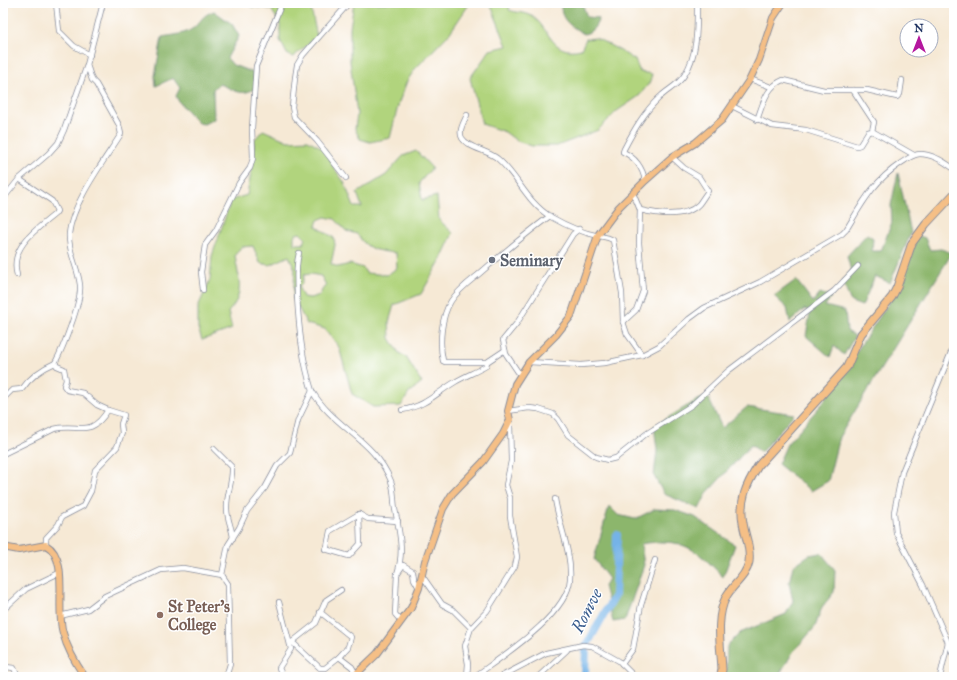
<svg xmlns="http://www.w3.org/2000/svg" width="957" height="680" font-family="'IM FELL Great Primer',serif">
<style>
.green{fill:#b1d47d;stroke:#66826e;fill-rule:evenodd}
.forest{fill:#8cb66c;stroke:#547265}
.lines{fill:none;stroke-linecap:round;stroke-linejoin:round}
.river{stroke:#74b3e7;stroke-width:8}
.minor-casing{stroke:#888c9a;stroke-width:6}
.major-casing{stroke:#888c9a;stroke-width:8}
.highway-casing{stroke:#888c9a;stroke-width:9}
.minor{stroke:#fff;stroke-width:4.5}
.major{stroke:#f5bf86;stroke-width:6}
.highway{stroke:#f5bf86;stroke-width:7}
.worship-dot{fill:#6b7280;stroke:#fff;stroke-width:1.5}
.education-dot{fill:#8d6e63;stroke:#fff;stroke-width:1.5}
.labels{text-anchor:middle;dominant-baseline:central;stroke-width:3;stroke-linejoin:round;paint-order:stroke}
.worship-label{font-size:16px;font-weight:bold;fill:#5b616d;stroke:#fff;text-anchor:start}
.education-label{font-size:16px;font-weight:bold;fill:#785e54;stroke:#fff;text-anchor:start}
.water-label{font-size:17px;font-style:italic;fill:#3a5d8e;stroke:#fff}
</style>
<rect width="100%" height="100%" fill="#fff"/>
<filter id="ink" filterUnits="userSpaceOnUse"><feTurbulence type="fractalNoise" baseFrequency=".025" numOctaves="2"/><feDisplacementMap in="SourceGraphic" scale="8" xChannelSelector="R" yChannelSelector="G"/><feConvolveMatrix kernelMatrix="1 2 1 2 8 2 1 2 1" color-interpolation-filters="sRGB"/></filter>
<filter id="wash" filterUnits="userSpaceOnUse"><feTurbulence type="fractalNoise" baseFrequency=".012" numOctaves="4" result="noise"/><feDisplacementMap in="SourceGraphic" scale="16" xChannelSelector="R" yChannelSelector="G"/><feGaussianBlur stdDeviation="0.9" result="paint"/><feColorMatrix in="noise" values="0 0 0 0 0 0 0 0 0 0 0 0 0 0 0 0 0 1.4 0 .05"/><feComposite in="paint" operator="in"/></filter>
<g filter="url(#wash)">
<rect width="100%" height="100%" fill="#f6e9d5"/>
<g class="green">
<path d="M245 3H310L317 37 293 57 287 54 280 40V24L271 9 252 7Z"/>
<path d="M354 3H470L449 34 415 69 407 81 399 102 390 138 370 142 360 139 355 129 357 114 350 61V28Z"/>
<path d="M490 3H510L509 10C516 13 524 12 530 15 550 26 550 57 581 49L586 39 596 38 619 50 635 60 640 72 652 74 650 82 639 96 617 111 598 130 557 146H532L517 141 505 132 482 124 470 78 490 50 507 46Z"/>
<path d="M263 130 288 141 308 140 326 150 332 165 344 182 354 207H362L357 193 386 175 403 156 416 151 432 168 419 183 422 200 437 196 439 220 453 233 440 261 421 294 394 305 389 322 390 338 399 353 406 357 422 383 409 393 401 406 373 407 352 394 339 347 325 329 307 324 293 298 295 269 289 256 270 265 260 263 253 246 241 247 235 255C238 278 246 294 228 312L232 329 202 340 198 328V307L210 280 212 256 231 200 247 195 254 157V140ZM325 217 335 219 346 231 357 234C367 250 377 251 396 253L397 268 387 275 366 273 363 268 350 264 338 267 331 264 335 245 334 238 316 226 318 220ZM300 233 306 239 303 244H294V236L296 234ZM311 274 321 276 326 285 322 290 320 295 310 298 303 297 298 286 302 284 304 275Z"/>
</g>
<g class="forest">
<path d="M561 3H582L587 17 599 18C596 26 593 32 584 34 571 26 560 21 561 3Z"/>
<path d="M214 11 232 24 239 36 227 58 233 65 252 72 257 83 255 89C238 97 235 89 219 84L213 89 214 119 204 124 198 123 179 102 176 96 180 88 173 78 156 86 155 76 162 37C172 35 183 35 192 29 202 22 200 16 214 11Z"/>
<path d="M898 173 911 233 890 283 875 276 862 306 851 302 842 281 851 271 847 256 867 234 873 238 872 251H881L892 222 891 205Z"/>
<path d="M917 235 925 238 930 250 941 249 952 253 839 437 828 481 811 491 778 464 787 444 821 405 900 286Z"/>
<path d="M796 280 813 302 820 293 831 297 825 306 845 311 847 331 855 336 844 355 834 346 830 357 806 336 810 313 805 309 790 322 787 308 774 296Z"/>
<path d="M708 397 722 428 747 407 794 414 761 452 751 445 707 493 699 509 664 494 654 476 657 450 654 426 697 400Z"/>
<path d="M609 506 618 515 635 519 655 509 675 510 695 517 735 545 723 577C696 548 681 537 641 544L644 565 625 620 613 622 604 586 609 579 594 559Z"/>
<path d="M821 553 835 570 834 592 822 607 815 627 793 652 779 675 782 677H721L726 669 727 646 740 633 786 614 793 601 789 583 793 566 809 555Z"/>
</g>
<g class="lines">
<path class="river" d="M585 677 586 646 615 595 617 535"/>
</g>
</g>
<g filter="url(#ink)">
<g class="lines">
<defs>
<g id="minor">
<path d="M56 3 59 31 74 46 90 55"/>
<path d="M750 79 771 87"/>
<path d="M732 106 772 126 806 130 857 146 860 145 868 132 872 131 874 122 853 90"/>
<path d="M467 115C464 122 458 131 462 138 469 149 488 150 498 159 518 176 527 203 551 217 565 225 583 233 599 236 605 237 608 237 613 240L622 293 623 322 627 334 642 355"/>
<path d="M757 120C763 104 766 87 783 80L824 90H867L897 97 900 94 902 80"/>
<path d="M872 131 914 155"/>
<path d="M346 178 317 141 294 117 292 107 295 78 297 65 303 55 349 3"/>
<path d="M645 181C643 168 635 157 623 152L624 149C634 130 644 112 660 97 668 89 679 85 685 74 698 53 697 27 697 3"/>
<path d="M3 199 19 179 48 154 58 143 64 130 87 65 103 3"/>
<path d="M640 210C657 214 685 219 699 204 702 200 705 195 708 191L699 177 684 168 672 157"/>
<path d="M299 253C295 268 297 281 297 296 299 329 302 359 312 391"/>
<path d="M17 275C9 247 37 229 55 214L57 211 52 201 19 179"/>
<path d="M203 290 201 272 205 245 216 230 239 183 250 168 253 158 252 128 256 66 282 3"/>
<path d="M623 322 636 310 643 291 639 243 640 210 633 193"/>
<path d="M954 345 902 472 894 512 896 533 923 585 954 656"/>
<path d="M487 362H445L443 361C439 343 441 317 451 301 458 290 469 282 479 274 502 254 525 234 550 216"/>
<path d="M529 362 581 365 605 363 642 355 659 346 689 319 704 308 760 282 842 234 846 230C863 202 873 182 901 163 907 159 913 154 920 154 932 154 945 162 954 169"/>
<path d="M55 363C63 348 82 301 80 285 78 267 68 253 69 234 72 203 104 161 121 134L119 125 96 84 92 80 87 65"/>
<path d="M522 373 518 372 506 354 503 340 517 323 573 234 579 229"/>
<path d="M3 399 12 390 22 389C31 376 41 369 55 363L57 366 64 369 66 380 64 386 67 390 83 393 97 405 108 410 124 415 121 424 122 433 117 447 95 470 91 491 83 506 62 517 58 525 46 538V545"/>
<path d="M402 410C426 406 435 394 455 382 465 376 476 372 486 366L487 362 505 350"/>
<path d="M508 411 529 408 538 409 553 414 558 419 568 435 596 457 608 460 616 458 646 434 692 405 728 371 834 291 858 266"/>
<path d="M214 449 232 467C233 482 226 495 227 509 227 519 232 528 233 538"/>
<path d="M3 454 54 429C79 423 90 439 108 410"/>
<path d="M359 514 360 544 349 556 325 549 327 547 330 531Z"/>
<path d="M359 514 368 519 398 521"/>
<path d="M397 574 395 614 401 621"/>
<path d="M222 575 228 545 239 528 247 511 265 488 277 466 290 453 298 420 312 391C333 427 375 440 391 481 395 492 393 503 396 514 400 535 404 553 397 574L403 565 413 571 414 579 419 588"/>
<path d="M423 577 442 604 453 610 471 628"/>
<path d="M341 590 326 600 316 623 292 642 320 668H325L339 657 352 667 356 674"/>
<path d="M279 602 291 649 279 668 283 677"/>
<path d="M3 610 26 589 59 573"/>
<path d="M320 612 351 637 348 647 339 657"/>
<path d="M60 616 88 609 105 596 161 570 183 568 222 575 228 584 230 664 226 677"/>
<path d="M3 664 6 667 14 668 18 677"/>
<path d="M622 664 633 649 641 605 655 560"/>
<path d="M99 677H107"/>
<path d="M467 677 468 664 465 646 471 628 487 611 515 566 517 557 510 516V498L506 485 511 461 510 423"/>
<path d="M474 677C501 657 568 615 570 579 572 553 559 525 555 499"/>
<path d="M500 677 546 653 583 645 592 646 619 661 635 677"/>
<path d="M538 677 567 650"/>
<path d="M940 677 948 642"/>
</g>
<g id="major">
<path d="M3 547 19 550 46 545C70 559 55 608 63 633 67 648 76 664 85 677"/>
<path d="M353 677 377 654 411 608 419 588 425 561 443 509 452 494 483 462 503 434 510 420 508 411 515 384 529 362 556 335 571 316 598 235 619 207 645 181 672 157 695 143 722 120 750 79 759 60 773 18 783 3"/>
</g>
<path id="highway" d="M720 677 722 670C721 646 715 619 726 597 732 585 746 577 749 562 751 547 745 537 743 523 739 501 746 485 758 466L847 367 861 334 892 297 897 287 912 243 926 224 954 194"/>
</defs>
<use href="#minor" class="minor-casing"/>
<use href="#major" class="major-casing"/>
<use href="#highway" class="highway-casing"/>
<use href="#minor" class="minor"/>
<use href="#major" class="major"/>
<use href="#highway" class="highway"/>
</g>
</g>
<circle class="worship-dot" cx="492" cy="260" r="4"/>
<circle class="education-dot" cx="160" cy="615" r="4"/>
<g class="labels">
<g class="worship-label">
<text x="500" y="260">Seminary</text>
</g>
<g class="education-label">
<text x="168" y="606">St Peter's<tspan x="168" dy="18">College</tspan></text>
</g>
<g class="water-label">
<text transform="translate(587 611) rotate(-63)">Romve</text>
</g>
</g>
<rect width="957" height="680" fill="none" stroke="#fff" stroke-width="16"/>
<g transform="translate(919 38)"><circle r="19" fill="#ffffff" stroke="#a4acbf"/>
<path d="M0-3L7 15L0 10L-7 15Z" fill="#b5179e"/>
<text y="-6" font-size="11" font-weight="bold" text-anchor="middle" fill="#1b2f5e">N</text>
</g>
</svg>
